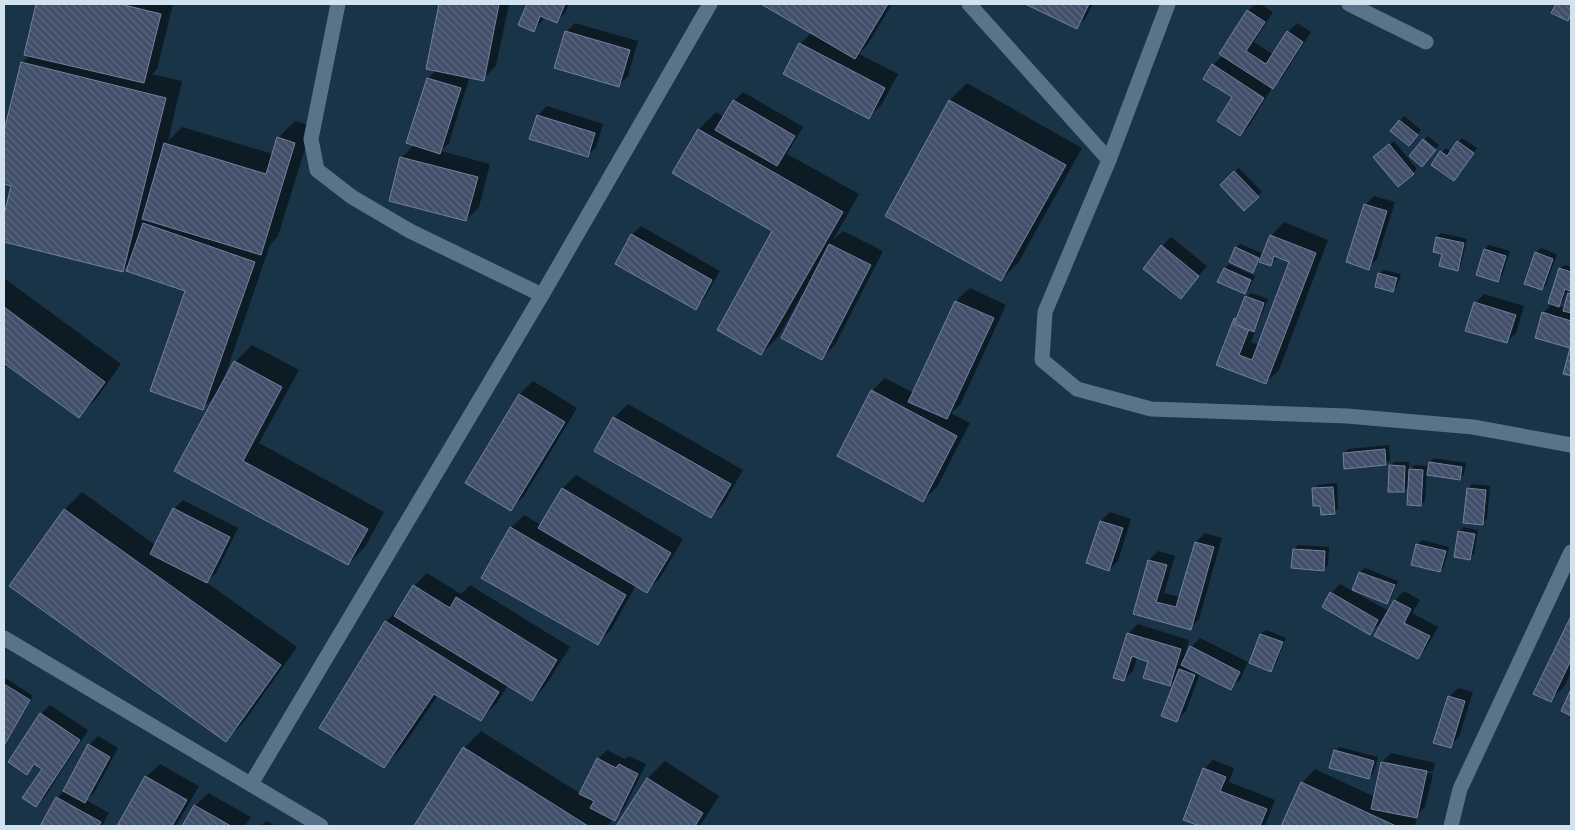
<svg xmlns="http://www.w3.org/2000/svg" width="1575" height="830" font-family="Lora,serif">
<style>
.shadow{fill:#0007}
.building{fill:url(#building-back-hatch);stroke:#73819e}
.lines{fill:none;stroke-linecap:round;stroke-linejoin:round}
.minor{stroke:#58738a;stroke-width:15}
</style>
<defs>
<pattern id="building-back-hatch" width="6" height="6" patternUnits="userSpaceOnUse" patternTransform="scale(1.25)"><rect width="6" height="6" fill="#424f6a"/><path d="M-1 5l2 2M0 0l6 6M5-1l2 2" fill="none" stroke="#5c6880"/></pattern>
</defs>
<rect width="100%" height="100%" fill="#193347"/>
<g class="shadow">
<path d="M38 4H173L157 69 152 74 182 81 168 141 182 127 273 154 278 138 295 121 312 126 278 236 270 245 224 379 225 380 235 362 252 345 299 370 259 443 384 512 365 547 348 564 176 470 216 395 202 409 186 290 130 263 123 270 4 241V220L13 185 4 182V136L22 63 30 55 26 54Z"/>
<path d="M440 4H509L496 66 483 79 463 75V77L469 79 449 143 441 151 490 164 479 207 466 220 401 158 415 144 408 142 428 78 437 70 427 68Z"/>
<path d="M528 4H569L565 13 556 22 544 17 542 21 533 30 520 24Z"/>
<path d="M764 4H892L868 44 859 54 898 74 882 104 868 118 784 74 800 44 812 32Z"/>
<path d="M1027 4H1093L1085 19 1076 28Z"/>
<path d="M1255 4H1260L1273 12 1254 42 1274 55 1288 32 1297 23 1311 32 1282 78 1272 88 1249 126 1240 135 1233 97 1213 65 1223 55 1248 11Z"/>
<path d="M575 23 638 41 628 76 619 85 566 32Z"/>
<path d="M967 83 1082 148 1018 263 1001 280 886 215 950 100Z"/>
<path d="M743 92 803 127 787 154 859 194 833 240 843 231 883 251 835 345 822 358 804 296 802 295 778 337 761 354 774 230 699 129 716 112 724 117 734 101Z"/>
<path d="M547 106 603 124 596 147 587 156 538 115Z"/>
<path d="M1404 116 1421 130 1413 140 1392 131Z"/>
<path d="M1428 136 1439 145 1426 161 1424 140Z"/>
<path d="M1462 138 1477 148 1458 175 1433 164 1446 148 1451 152Z"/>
<path d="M1394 141 1417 169 1413 173 1379 153Z"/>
<path d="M1239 168 1262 192 1244 209 1221 185Z"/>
<path d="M1374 196 1395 202 1377 259 1368 268 1365 205Z"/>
<path d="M1284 222 1328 240 1279 370 1265 383 1218 365 1236 318 1240 314 1246 297 1251 293 1268 299 1251 342 1259 345 1291 261 1279 256 1270 264 1259 260 1252 271 1236 248 1240 244 1264 254 1271 236Z"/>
<path d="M641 226 720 271 704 299 695 308 632 235Z"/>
<path d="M1441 233 1467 239 1461 265 1457 269 1444 253 1437 237Z"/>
<path d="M1171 237 1207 266 1181 297 1162 246Z"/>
<path d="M1489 245 1510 251 1502 276 1498 280 1485 249Z"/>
<path d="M1541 248 1557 254 1546 285 1542 289 1536 253Z"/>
<path d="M1229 264 1255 276 1249 289 1245 293 1225 268Z"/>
<path d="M1564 265 1571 267V290L1568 289 1563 301 1558 306 1565 308 1569 293 1571 291V347L1536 337 1543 313 1553 303 1560 269Z"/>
<path d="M1384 270 1401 274 1397 286 1393 291 1379 274Z"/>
<path d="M4 278 121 364 96 399 79 416 8 364 4 371Z"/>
<path d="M970 288 1006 305 960 405 951 413 970 423 937 487 923 500 872 391 885 378 914 393 956 301Z"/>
<path d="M1484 294 1524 306 1516 333 1507 342 1475 303Z"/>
<path d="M533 381 577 408 524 496 511 509 467 482 520 394Z"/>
<path d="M628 404 743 470 724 503 711 517 596 451 614 418Z"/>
<path d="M1389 445 1390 460 1386 464 1344 453 1348 449Z"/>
<path d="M1434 458 1466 463 1464 474 1459 478 1430 462Z"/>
<path d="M1394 462H1409V471L1415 465 1427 466 1425 501 1420 505 1410 485 1404 491 1390 466Z"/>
<path d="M576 475 683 539 660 578 647 591 636 585 611 630 597 643 511 528 524 515 541 525 563 488Z"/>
<path d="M1337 483 1338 508 1334 513 1322 504 1314 489 1318 485Z"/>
<path d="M1472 484 1490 486 1487 519 1483 523 1468 489Z"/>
<path d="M82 492 155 545 174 509 183 500 238 528 216 573 206 582 297 647 243 723 226 740 65 509Z"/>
<path d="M1110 512 1131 519 1118 561 1109 570 1101 521Z"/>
<path d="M1464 527 1478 530 1474 554 1470 558 1459 531Z"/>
<path d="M1205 533 1222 538 1199 619 1190 628 1134 613 1149 560 1158 551 1175 556 1164 593 1180 597 1196 542Z"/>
<path d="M1422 540 1449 547 1444 567 1440 571 1413 564 1418 544Z"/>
<path d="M1298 545 1329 547 1328 565 1324 569 1294 549Z"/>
<path d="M1365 568 1398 581 1391 598 1387 603 1354 589 1360 572Z"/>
<path d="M427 573 461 594 470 585 570 647 545 686 532 700 508 685 497 703 480 720 438 695 401 749 384 766 386 622 401 606 414 586Z"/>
<path d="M1340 584 1387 610 1379 624 1370 633 1323 606 1331 593Z"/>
<path d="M1404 591 1420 600 1412 613 1438 627 1426 648 1417 657 1395 600Z"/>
<path d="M1571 619V672L1564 687 1550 700 1535 693Z"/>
<path d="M1138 624 1189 640 1184 658 1185 659 1191 647 1200 638 1248 662 1240 680 1231 688 1200 673 1186 711 1177 720 1178 677 1170 685 1150 661 1137 657 1133 671 1124 680 1115 677 1129 633Z"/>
<path d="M1266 630 1286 638 1275 666 1271 670 1251 662 1261 634Z"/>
<path d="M4 677 33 696 4 748Z"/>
<path d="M1458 688 1473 692 1459 737 1450 746 1449 697Z"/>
<path d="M50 705 88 730 45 797 36 806 44 769 36 764 27 773 41 714Z"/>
<path d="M481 731 581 794 598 759 607 750 625 759 629 756 646 764 623 810 614 819H613L608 826H415L464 748Z"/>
<path d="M98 736 118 748 94 793 86 800 109 813 102 826H41L57 798 65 790 89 745Z"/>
<path d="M1339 747 1378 757 1373 774 1369 778 1335 751Z"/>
<path d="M1391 753 1435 763 1433 772 1387 762V764L1433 774 1425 807 1416 816 1418 817 1414 826H1282L1302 783 1315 769 1375 797 1382 762Z"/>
<path d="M1213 760 1234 768 1229 782 1275 800 1265 826H1204L1185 819 1204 769Z"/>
<path d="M665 761 719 796 700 826H617L648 778Z"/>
<path d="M160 764 199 786 176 826H118L146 777Z"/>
<path d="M208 793 251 817 245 826H184L195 806Z"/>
<path d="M266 821 276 826H261Z"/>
</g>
<g class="building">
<path d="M36 4H120L161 14 144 83 24 55Z"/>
<path d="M439 4H499L484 81 426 69Z"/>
<path d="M527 4H565L557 23 540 16 534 32 518 25Z"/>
<path d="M761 4H888L855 59Z"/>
<path d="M1025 4H1089L1077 29Z"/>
<path d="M1556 4H1571V14L1568 21 1551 13Z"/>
<path d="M1247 10 1265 22 1246 51 1266 64 1287 31 1303 42 1273 89 1219 54Z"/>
<path d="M565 31 630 50 619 87 554 68Z"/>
<path d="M799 43 885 88 869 119 783 74Z"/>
<path d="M21 62 166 98 123 272 4 242V215L11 186 4 184V131Z"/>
<path d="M1212 64 1264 98 1240 136 1217 121 1232 97 1203 79Z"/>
<path d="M427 78 461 88 440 154 406 143Z"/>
<path d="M733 100 795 136 777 166 715 130Z"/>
<path d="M949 100 1066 165 1001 281 885 216Z"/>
<path d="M537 115 595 133 588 157 529 139Z"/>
<path d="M1399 120 1418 135 1409 146 1390 131Z"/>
<path d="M698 129 843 212 761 355 717 330 772 231 672 173Z"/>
<path d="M277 137 295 143 261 255 142 219 164 143 266 174Z"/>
<path d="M1423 139 1436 150 1422 167 1409 156Z"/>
<path d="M1457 141 1474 153 1454 181 1431 165 1440 151 1447 156Z"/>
<path d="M1389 144 1414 174 1398 187 1373 157Z"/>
<path d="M400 157 478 177 466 221 389 201Z"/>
<path d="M1234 171 1259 197 1244 211 1220 185Z"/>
<path d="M1364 204 1387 211 1369 270 1346 262Z"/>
<path d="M143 223 255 262 203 410 150 391 185 291 126 271Z"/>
<path d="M631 234 712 280 696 310 615 264Z"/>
<path d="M1270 235 1316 253 1266 384 1216 365 1234 318 1251 324 1239 355 1252 360 1289 262 1274 256 1271 266 1259 262Z"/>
<path d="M1436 237 1464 243 1458 271 1439 266 1442 254 1433 252Z"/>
<path d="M829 244 871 265 822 360 781 338Z"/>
<path d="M1161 245 1199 276 1181 299 1143 269Z"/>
<path d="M1235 247 1259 258 1253 273 1229 262Z"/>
<path d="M1484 249 1506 256 1498 282 1476 275Z"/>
<path d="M1535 252 1553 259 1542 290 1524 284Z"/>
<path d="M1224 268 1251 280 1245 294 1217 282Z"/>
<path d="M1559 268 1571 272V291L1565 289 1559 307 1548 303Z"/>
<path d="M1378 273 1397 278 1393 292 1375 287Z"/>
<path d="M1568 293 1571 294V313L1563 311Z"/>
<path d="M1245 296 1264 303 1254 332 1234 324Z"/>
<path d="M955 301 994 318 947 419 908 402Z"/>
<path d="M1474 302 1516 315 1507 343 1465 331Z"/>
<path d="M4 307 105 382 79 418 5 364 4 366Z"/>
<path d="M1542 312 1571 321V376L1563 374 1570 348 1535 338Z"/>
<path d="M234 361 282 387 243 461 368 529 348 565 174 471Z"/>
<path d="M871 390 957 436 923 502 837 456Z"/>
<path d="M519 394 565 422 511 511 465 483Z"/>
<path d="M613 417 731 484 711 518 594 451Z"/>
<path d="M1385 449 1386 465 1344 469 1343 453Z"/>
<path d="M1429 462 1462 467 1460 480 1427 475Z"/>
<path d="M1389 465 1405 466 1404 492H1388Z"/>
<path d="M1409 469 1423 470 1421 506 1407 505Z"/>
<path d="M1333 487 1335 514 1321 515 1320 506H1313L1312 488Z"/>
<path d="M562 488 671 553 647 593 538 528Z"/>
<path d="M1467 488 1486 490 1483 525 1463 523Z"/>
<path d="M173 508 230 537 207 583 150 554Z"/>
<path d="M64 509 281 665 226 742 9 586Z"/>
<path d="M1100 521 1123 528 1109 571 1086 563Z"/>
<path d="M510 527 626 595 598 645 481 578Z"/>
<path d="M1458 531 1475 534 1470 560 1454 557Z"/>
<path d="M1195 542 1214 547 1191 630 1133 614 1148 560 1167 565 1156 602 1176 607Z"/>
<path d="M1416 544 1446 551 1440 572 1411 565Z"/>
<path d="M1293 549 1325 551 1324 571 1291 568Z"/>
<path d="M1359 572 1395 585 1387 604 1352 590Z"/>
<path d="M413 585 450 608 456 597 557 660 532 701 394 616Z"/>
<path d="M1330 592 1378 620 1370 635 1322 607Z"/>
<path d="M1394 600 1411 609 1404 623 1430 636 1418 659 1374 636Z"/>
<path d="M1571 616V660L1551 702 1533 694Z"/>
<path d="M385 621 499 692 481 721 434 694 384 768 319 728Z"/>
<path d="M1127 633 1181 649 1170 686 1143 678 1148 662 1132 656 1124 681 1113 678Z"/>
<path d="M1260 634 1283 642 1271 672 1249 663Z"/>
<path d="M1190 646 1240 672 1231 690 1181 665Z"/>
<path d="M1179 669 1195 675 1177 722 1161 716Z"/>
<path d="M4 684 30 700 4 746Z"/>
<path d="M1571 689V716L1561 711Z"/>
<path d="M1448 696 1465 701 1451 748 1433 743Z"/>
<path d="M40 713 80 740 36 807 22 798 42 769 34 764 27 775 8 762Z"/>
<path d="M88 744 110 757 85 803 63 791Z"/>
<path d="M463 747 588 826H414Z"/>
<path d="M1334 750 1374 761 1369 779 1329 768Z"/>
<path d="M597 758 616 768 619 764 638 774 615 821 590 808 594 801 579 794Z"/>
<path d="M1381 762 1427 771 1417 818 1371 809Z"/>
<path d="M1203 768 1226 777 1220 791 1267 809 1260 826H1200L1183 820Z"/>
<path d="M145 776 187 800 172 826H117Z"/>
<path d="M647 778 703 813 695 826H616Z"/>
<path d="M1301 782 1396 826H1281Z"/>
<path d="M56 797 101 822 99 826H40Z"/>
<path d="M194 805 231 826H182Z"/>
</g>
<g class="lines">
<g class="minor">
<path d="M338 4 311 139 317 170 352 197 410 231 542 295"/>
<path d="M969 4 1109 160"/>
<path d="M1168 4 1109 160 1045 312 1042 360 1077 389 1151 409 1347 416 1473 427 1571 445"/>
<path d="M1349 4 1426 42"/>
<path d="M4 638 321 826"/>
<path d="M251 784 542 295 710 4"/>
<path d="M1451 826 1460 789 1571 552"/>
</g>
</g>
<rect width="1575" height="830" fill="none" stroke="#d3e2ef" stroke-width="10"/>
</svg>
